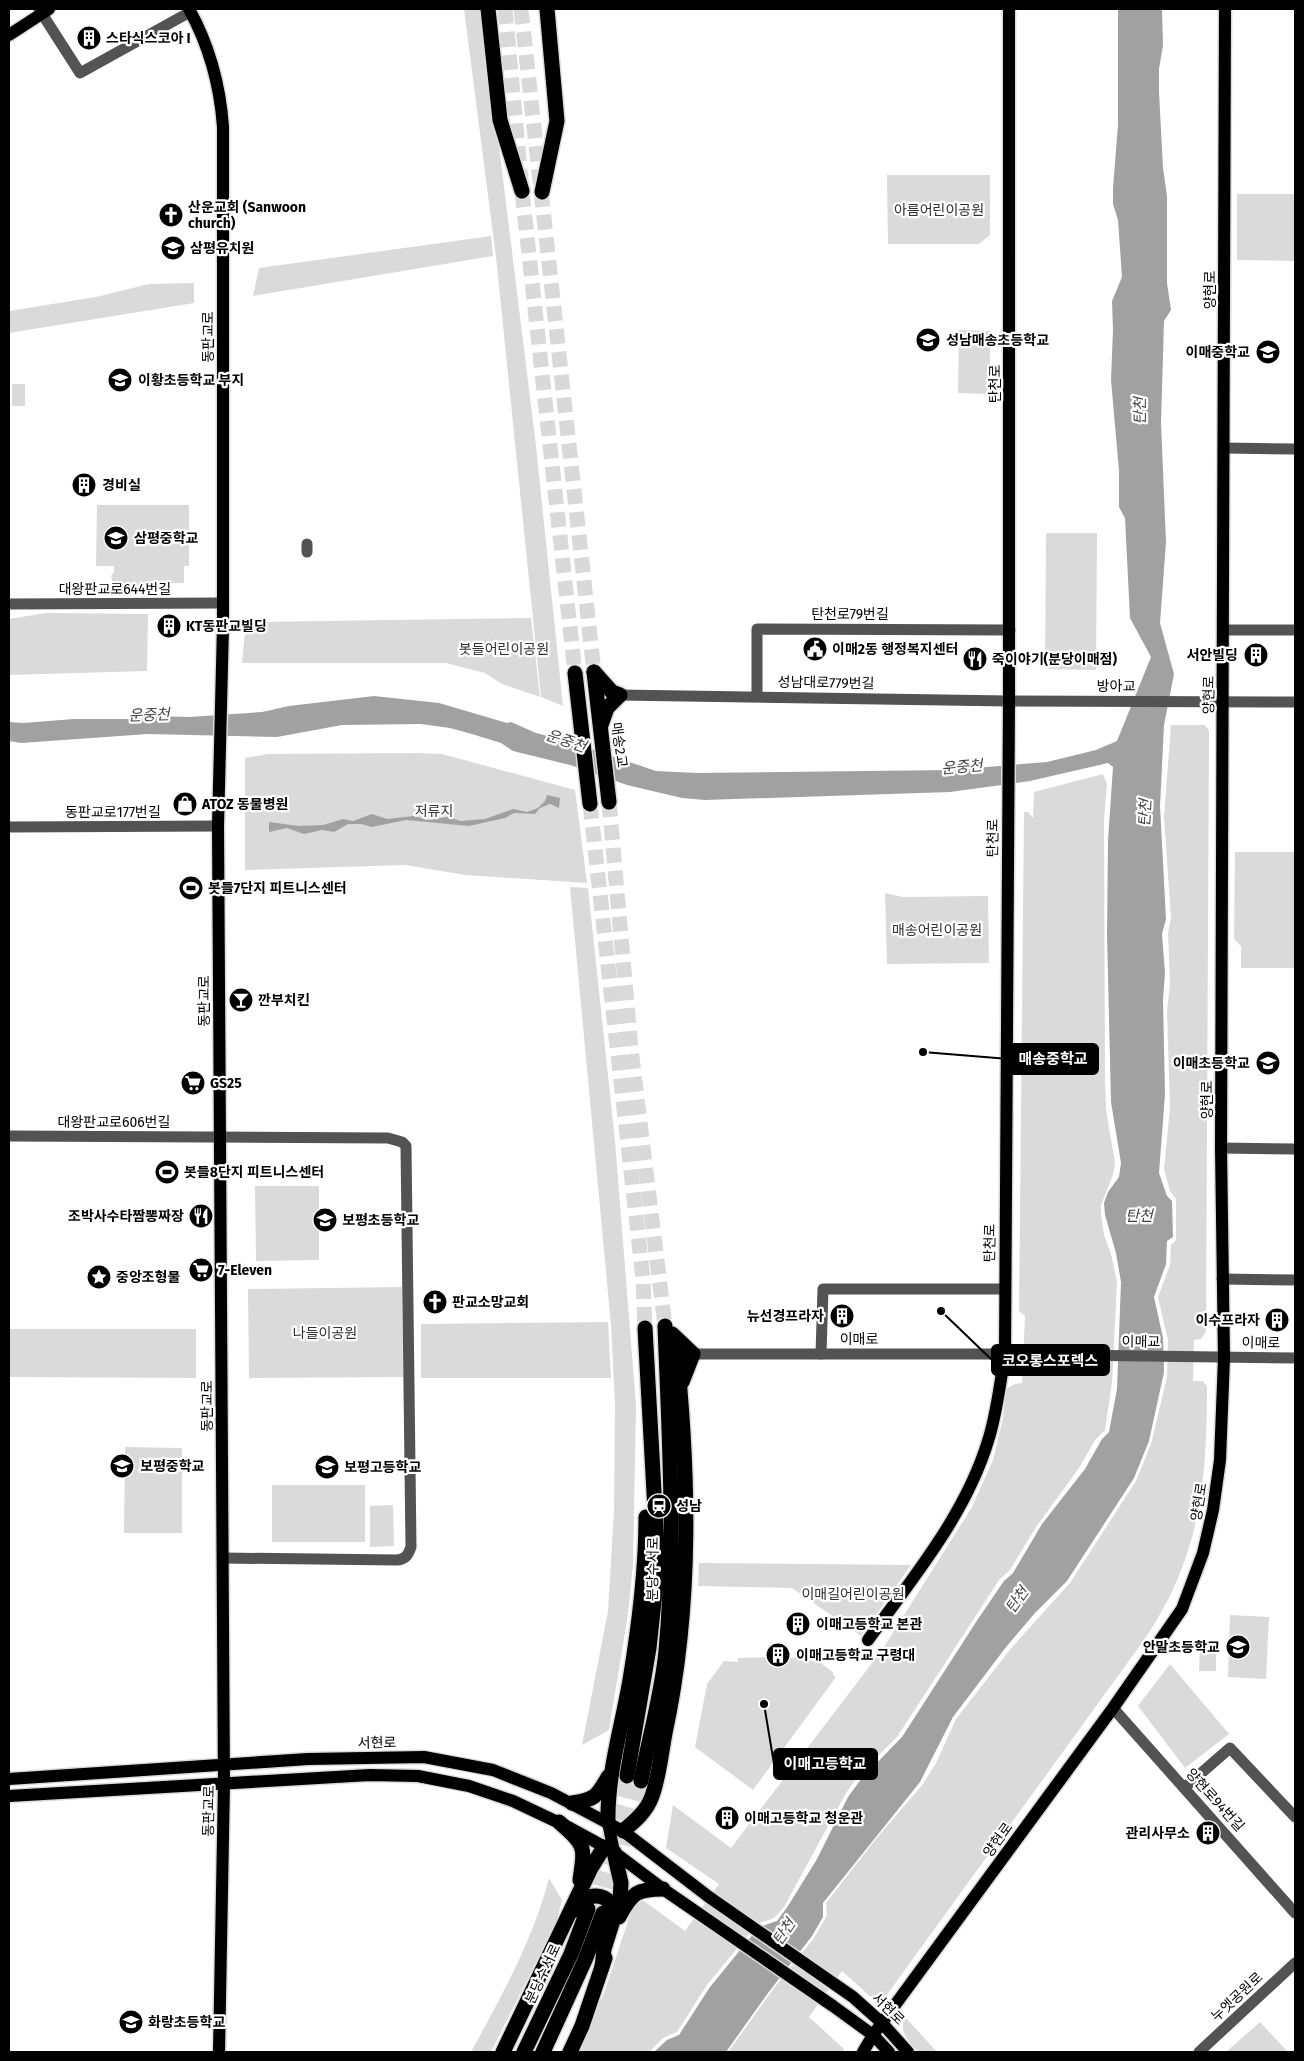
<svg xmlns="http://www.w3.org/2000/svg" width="1304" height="2061" font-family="'Fira Sans','Noto Sans KR',sans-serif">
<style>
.green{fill:#dadada}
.water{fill:#a1a1a1}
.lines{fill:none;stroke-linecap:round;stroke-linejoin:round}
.highway-tunnel{stroke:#d9d9d9;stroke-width:15;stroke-dasharray:15 8;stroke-linecap:butt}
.major-casing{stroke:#dbdbdb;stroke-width:15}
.highway-casing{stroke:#dbdbdb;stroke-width:18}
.minor{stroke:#535353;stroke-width:11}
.major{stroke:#000;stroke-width:12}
.highway{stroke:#000;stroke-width:15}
.labels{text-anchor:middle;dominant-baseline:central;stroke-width:4.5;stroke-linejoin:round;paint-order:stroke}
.poi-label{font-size:14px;font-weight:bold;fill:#000;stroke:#fff;text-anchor:start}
.park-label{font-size:14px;fill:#313131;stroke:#fff}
.street-label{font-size:14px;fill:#000;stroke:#fff}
.water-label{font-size:15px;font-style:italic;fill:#424242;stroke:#fff}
.leader{fill:none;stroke:#000;stroke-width:2}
.callout-dot{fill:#000;stroke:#fff;stroke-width:2}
.callout{fill:#000;stroke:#000;stroke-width:2}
.callout-label{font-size:15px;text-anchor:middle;font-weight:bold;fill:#fff}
</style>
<rect width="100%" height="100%" fill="#fff"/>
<g class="green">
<path d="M464 9H482L536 446 563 706 541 697 496 257Z"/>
<path d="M887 175H990V235L979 244H888Z"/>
<path d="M1237 194H1295V261L1237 260Z"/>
<path d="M491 236 493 256 253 296 259 268Z"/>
<path d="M194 283V303L9 333V311L96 297 149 284Z"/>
<path d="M959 330 990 331V394L958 393Z"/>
<rect x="12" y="384" width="13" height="22"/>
<path d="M97 505H189V566H184V583H148L145 587H114L111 576 114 572V566H96Z"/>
<path d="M1046 533H1097L1096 670 1045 669Z"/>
<path d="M46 613 148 614 147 671 9 675V619Z"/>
<path d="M531 618 540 697 502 684 485 673 446 663H242L246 622Z"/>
<path d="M1171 725H1205L1209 731 1206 1332 1201 1339 1194 1340 1193 1381H1203L1207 1386C1207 1483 1200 1558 1144 1640L886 1996 871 1997 842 1971 809 2017 844 2049 842 2052H728L774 1988 814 1938 827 1915 826 1903 875 1840 923 1784 936 1763 956 1719 1012 1647 1070 1583 1136 1481 1151 1444 1167 1377 1168 1341 1158 1297 1170 1265 1171 1245 1176 1240V1199L1170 1191 1164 1169 1170 1107 1167 1011 1170 984 1168 933 1171 918 1164 817Z"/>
<path d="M419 753 442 754 575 790 587 883 465 875 405 865 245 870V758L268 754Z"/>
<path d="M1103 774 1107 784 1104 819 1105 1078 1106 1110 1115 1163 1113 1175 1101 1205V1214L1104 1235 1111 1254 1117 1282 1112 1383 1105 1430 1095 1440 1079 1468 1036 1527 1010 1570 999 1580 897 1737 859 1775 846 1793 784 1907 774 1918 757 1924 707 1985 677 2032 663 2038 649 2052H578L604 1993 634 1903 644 1901 685 1931 719 1884 666 1848 673 1805 731 1848 882 1650 972 1507 993 1460 1003 1418 1006 1389 1015 1384 1022 1383 1025 1316 1019 1311 1024 812H1028L1033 818 1034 792Z"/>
<path d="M1235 852H1295V968H1241V946L1234 939Z"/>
<path d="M570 887 588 888 615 1141 636 1405 633 1565 628 1614 609 1730 582 1745 608 1611 614 1511 615 1405 611 1325Z"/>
<path d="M885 893 903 897 988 896 989 963 887 964Z"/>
<path d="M255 1186H319V1260L256 1261Z"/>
<path d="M402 1287 403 1377 249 1378 248 1289Z"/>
<path d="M608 1322 611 1378H421V1324Z"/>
<path d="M9 1329H196V1378L9 1377Z"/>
<path d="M125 1447 182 1448V1533H124Z"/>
<rect x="272" y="1485" width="93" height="57"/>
<path d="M393 1505 394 1546 370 1547V1506Z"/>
<path d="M699 1563 911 1565 861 1636 792 1588 698 1586Z"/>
<path d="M1230 1615 1269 1617 1266 1679 1228 1677Z"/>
<path d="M1200 1647H1216V1671H1199Z"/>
<path d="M771 1657V1662H785V1658L811 1657 812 1661H818L834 1673 833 1675 836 1677 753 1790 695 1747 707 1684 724 1661 738 1662V1658Z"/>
<path d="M1170 1664 1229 1734 1185 1768 1138 1706Z"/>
<path d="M549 1878 562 1900 557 1920 491 2052H471C500 1999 534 1938 549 1878Z"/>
<path d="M906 2018 937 2052H918C910 2043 897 2030 906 2018Z"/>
<path d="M1260 2022 1288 2052H1226Z"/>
</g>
<g class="water">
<path d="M1118 9H1162L1163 45 1159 69V92L1163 168 1167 196V283L1171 310 1164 321 1161 423 1166 542 1160 623 1174 674 1164 725 1160 806 1166 919 1162 934 1165 973 1163 999 1165 1094 1159 1173 1167 1196 1172 1201 1173 1237 1167 1241 1166 1264 1154 1297 1163 1338 1164 1372 1149 1441 1134 1478 1067 1581 1035 1613 1006 1647 953 1717 920 1782 823 1903V1917L812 1936 768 1993 726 2052H654L667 2040 679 2035 710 1987 759 1927 777 1921 788 1906 817 1859 848 1797 862 1778 902 1737 978 1619 1004 1581 1013 1573 1042 1524 1085 1469 1102 1439 1109 1432 1117 1389 1121 1282 1116 1253 1105 1215 1104 1203 1108 1192 1119 1177 1121 1163 1111 1102 1107 934 1108 841 1113 767 1108 763 1030 781 950 792 705 800 682 798 627 785 570 765 513 751 501 743 472 734 450 728 421 724 342 725 277 737 148 734 21 743 9 741V722L23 723 74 719H133L152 716 189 717 262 712 289 706 374 696 439 703 507 723 511 722 536 733 564 740 656 771 696 773 950 770 1047 762 1096 750 1117 741 1151 657 1130 618 1125 518 1119 507V471L1111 380 1113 330 1112 301 1122 277 1118 220 1113 204V188L1118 125Z"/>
<path d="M547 795 560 798 559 808 550 804 540 808 535 814 514 813 505 818 469 826 406 820 372 827 361 824H348L334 832 322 830 304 834 287 828 269 832V822L299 826 323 825 343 819 353 821 372 814 387 819 414 816 428 820 447 817 461 821 485 819 513 809 527 812 538 808 545 801Z"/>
</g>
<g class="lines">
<g class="highway-tunnel">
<path d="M505 9 522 191 575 673"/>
<path d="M521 9 594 672"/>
<path d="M609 802 631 1049 665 1326"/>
<path d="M590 804 643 1279 645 1328"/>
<path d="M589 1907 627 1776"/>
<path d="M603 1911 641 1781"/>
</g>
<defs>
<g id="major">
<path d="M189 9C209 45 220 85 223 127V626L218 826 224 1783 219 2052"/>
<path d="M9 35 49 9"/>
<path d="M868 1640C913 1577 965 1516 988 1441 997 1413 1000 1383 1005 1354L1009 701V9"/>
<path d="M9 1779 308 1759 424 1757 493 1770 551 1793 623 1831 709 1897 853 1997 882 2023 908 2052"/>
<path d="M9 1796 370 1775 418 1776 469 1786 513 1801 570 1828 614 1852 663 1889 833 2006 873 2035 889 2052"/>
<path d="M608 1822 614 1852"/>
<path d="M863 2052 873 2035 1113 1708 1182 1609 1203 1553 1213 1510 1220 1460 1224 1358 1221 1148 1225 9"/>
</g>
<g id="highway">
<path d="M488 9 500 120 522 191"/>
<path d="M542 192 557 121 547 9"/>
<path d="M594 672 609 802"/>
<path d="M594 672 612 692 620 695 607 708 601 725"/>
<path d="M575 673 590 804"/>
<path d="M672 1334 693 1354 682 1382"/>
<path d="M627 1776 649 1648 658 1565 645 1328"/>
<path d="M641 1781C649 1738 662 1694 666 1651 676 1543 669 1434 665 1326"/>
<path d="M572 1803C594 1800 597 1797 608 1777"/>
<path d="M559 1822C586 1846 585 1845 580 1880"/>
<path d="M608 1822C607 1774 622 1727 630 1680 639 1626 646 1571 646 1517"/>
<path d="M623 1831C635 1821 647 1811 652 1796 659 1777 661 1754 665 1733 693 1604 689 1468 675 1338"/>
<path d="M614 1852 621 1883 619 1917"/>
<path d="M577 1910 582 1900C595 1893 606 1895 615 1908V1914L604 1949 602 1967"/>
<path d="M620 1915C632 1893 637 1889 663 1889"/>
<path d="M503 2052 591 1868 604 1847"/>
<path d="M524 2052 571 1954 588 1909"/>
<path d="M543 2052 585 1960 603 1913"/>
<path d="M570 2052 582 2026 605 1958"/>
</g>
</defs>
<use href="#major" class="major-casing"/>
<use href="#highway" class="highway-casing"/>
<g class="minor">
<path d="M39 9 80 73 190 12"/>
<path d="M1225 448 1295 449"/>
<path d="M307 544V552"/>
<path d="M9 604 222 603"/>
<path d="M1225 630H1295"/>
<path d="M620 695 1009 701 1295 702"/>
<path d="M757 696V629L1010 630"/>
<path d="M9 827 218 826"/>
<path d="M9 1136 388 1138 402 1142 406 1146 411 1547C408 1555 406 1559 397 1560L223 1558"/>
<path d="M1221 1148 1295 1149"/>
<path d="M1222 1279 1295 1280"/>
<path d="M693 1354H1005L1295 1358"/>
<path d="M821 1354 823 1289H1005"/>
<path d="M1113 1708 1295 1913"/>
<path d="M1184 1788 1230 1748 1295 1817"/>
<path d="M1199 2052 1295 1963"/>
</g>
<use href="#major" class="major"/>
<use href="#highway" class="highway"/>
</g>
<defs>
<symbol id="building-disc" viewBox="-11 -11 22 22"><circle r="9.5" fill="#000" stroke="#fff"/><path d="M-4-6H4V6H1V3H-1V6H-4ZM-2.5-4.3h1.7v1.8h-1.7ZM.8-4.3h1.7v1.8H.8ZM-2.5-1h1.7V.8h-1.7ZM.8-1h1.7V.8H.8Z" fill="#fff"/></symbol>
<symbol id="church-disc" viewBox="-11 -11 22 22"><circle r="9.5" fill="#000" stroke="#fff"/><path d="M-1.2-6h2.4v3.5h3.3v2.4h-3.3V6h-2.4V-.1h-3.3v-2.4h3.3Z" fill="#fff"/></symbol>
<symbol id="school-disc" viewBox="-11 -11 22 22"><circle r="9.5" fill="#000" stroke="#fff"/><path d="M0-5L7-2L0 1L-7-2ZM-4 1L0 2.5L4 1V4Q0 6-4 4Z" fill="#fff"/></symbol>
<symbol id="civic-disc" viewBox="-11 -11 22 22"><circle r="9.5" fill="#000" stroke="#fff"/><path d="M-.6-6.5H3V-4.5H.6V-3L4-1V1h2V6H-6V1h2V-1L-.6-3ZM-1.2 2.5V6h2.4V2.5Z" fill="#fff"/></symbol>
<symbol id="restaurant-disc" viewBox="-11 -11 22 22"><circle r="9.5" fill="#000" stroke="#fff"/><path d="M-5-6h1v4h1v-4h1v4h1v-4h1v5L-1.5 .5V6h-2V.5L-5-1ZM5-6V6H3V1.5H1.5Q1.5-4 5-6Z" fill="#fff"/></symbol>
<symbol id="shop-disc" viewBox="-11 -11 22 22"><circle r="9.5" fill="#000" stroke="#fff"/><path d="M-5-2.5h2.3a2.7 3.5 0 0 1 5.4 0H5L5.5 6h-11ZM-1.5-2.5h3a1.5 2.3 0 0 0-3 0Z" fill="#fff"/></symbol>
<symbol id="stadium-disc" viewBox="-11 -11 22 22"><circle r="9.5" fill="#000" stroke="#fff"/><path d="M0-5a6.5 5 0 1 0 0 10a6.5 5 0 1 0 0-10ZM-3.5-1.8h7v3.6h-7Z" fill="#fff"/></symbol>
<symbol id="bar-disc" viewBox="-11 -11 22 22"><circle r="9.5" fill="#000" stroke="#fff"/><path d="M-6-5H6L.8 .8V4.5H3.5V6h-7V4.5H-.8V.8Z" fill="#fff"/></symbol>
<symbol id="supermarket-disc" viewBox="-11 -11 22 22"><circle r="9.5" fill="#000" stroke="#fff"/><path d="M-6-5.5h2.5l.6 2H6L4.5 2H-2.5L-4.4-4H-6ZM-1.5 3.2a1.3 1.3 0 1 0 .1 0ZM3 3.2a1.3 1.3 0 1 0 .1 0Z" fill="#fff"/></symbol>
<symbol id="sight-disc" viewBox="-11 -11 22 22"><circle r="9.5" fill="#000" stroke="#fff"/><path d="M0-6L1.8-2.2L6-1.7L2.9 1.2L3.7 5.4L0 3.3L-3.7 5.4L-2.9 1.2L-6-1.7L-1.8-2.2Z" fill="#fff"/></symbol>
<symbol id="station-disc" viewBox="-11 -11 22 22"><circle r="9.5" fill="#000" stroke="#fff"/><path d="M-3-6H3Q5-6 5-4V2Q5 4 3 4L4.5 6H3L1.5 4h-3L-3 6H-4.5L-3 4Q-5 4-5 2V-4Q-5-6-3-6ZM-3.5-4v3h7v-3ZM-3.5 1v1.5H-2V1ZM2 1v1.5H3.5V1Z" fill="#fff"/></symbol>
</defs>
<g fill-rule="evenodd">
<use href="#building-disc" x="75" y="24" width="28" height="28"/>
<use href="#church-disc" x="157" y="201" width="28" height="28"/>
<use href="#school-disc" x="159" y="234" width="28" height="28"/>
<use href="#school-disc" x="914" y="326" width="28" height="28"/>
<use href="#school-disc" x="1254" y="338" width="28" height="28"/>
<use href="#school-disc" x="106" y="366" width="28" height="28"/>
<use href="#building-disc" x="70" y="471" width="28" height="28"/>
<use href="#school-disc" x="102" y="524" width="28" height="28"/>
<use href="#building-disc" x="155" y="612" width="28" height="28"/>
<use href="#civic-disc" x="801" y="635" width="28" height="28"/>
<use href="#building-disc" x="1242" y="641" width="28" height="28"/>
<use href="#restaurant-disc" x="961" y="645" width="28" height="28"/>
<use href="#shop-disc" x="171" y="790" width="28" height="28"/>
<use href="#stadium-disc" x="177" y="874" width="28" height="28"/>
<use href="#bar-disc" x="227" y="986" width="28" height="28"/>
<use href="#school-disc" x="1254" y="1049" width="28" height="28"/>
<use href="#supermarket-disc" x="179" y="1069" width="28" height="28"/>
<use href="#stadium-disc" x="153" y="1158" width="28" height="28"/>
<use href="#restaurant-disc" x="187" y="1202" width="28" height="28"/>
<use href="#school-disc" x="311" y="1206" width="28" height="28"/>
<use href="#supermarket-disc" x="187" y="1256" width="28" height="28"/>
<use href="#sight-disc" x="85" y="1263" width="28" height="28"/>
<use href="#church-disc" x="421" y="1288" width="28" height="28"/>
<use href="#building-disc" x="828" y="1302" width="28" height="28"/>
<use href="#building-disc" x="1263" y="1306" width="28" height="28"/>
<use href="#school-disc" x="108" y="1452" width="28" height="28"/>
<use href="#school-disc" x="313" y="1453" width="28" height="28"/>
<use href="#station-disc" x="645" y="1492" width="28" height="28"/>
<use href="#building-disc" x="784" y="1610" width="28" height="28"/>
<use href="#school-disc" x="1224" y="1633" width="28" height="28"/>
<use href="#building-disc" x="764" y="1641" width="28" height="28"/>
<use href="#building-disc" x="713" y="1804" width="28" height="28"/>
<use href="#building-disc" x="1194" y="1819" width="28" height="28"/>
<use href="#school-disc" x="117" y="2008" width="28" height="28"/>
</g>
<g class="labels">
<g class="poi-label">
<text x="106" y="38">스타식스코아 I</text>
<text x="188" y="207">산운교회 (Sanwoon<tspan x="188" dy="16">church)</tspan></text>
<text x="190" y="248">삼평유치원</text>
<text x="946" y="340">성남매송초등학교</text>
<text x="1250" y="352" text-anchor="end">이매중학교</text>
<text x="138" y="380">이황초등학교 부지</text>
<text x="102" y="485">경비실</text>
<text x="134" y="538">삼평중학교</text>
<text x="186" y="626">KT동판교빌딩</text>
<text x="832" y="649">이매2동 행정복지센터</text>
<text x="1238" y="655" text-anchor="end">서안빌딩</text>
<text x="992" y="659">죽이야기(분당이매점)</text>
<text x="202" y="804">ATOZ 동물병원</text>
<text x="208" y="888">봇들7단지 피트니스센터</text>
<text x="258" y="1000">깐부치킨</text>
<text x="1250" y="1063" text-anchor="end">이매초등학교</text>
<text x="210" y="1083">GS25</text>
<text x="184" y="1172">봇들8단지 피트니스센터</text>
<text x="184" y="1216" text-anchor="end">조박사수타짬뽕짜장</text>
<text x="342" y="1220">보평초등학교</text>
<text x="218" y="1270">7-Eleven</text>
<text x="116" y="1277">중앙조형물</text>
<text x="452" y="1302">판교소망교회</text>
<text x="824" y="1316" text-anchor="end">뉴선경프라자</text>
<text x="1260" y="1320" text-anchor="end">이수프라자</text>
<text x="140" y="1466">보평중학교</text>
<text x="344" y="1467">보평고등학교</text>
<text x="676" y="1506">성남</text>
<text x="816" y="1624">이매고등학교 본관</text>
<text x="1220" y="1647" text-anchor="end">안말초등학교</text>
<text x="796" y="1655">이매고등학교 구령대</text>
<text x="744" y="1818">이매고등학교 청운관</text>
<text x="1190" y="1833" text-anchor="end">관리사무소</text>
<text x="148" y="2022">화랑초등학교</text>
</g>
<g class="park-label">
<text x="939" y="210">아름어린이공원</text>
<text x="504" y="649">봇들어린이공원</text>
<text x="434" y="811">저류지</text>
<text x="937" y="930">매송어린이공원</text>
<text x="325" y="1333">나들이공원</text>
<text x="853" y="1594">이매길어린이공원</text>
</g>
<g class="street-label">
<text transform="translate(1210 290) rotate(-90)">양현로</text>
<text transform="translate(208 337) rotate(-90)">동판교로</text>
<text transform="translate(995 384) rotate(-90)">탄천로</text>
<text x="115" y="589">대왕판교로644번길</text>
<text x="850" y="614">탄천로79번길</text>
<text transform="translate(826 683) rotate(1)">성남대로779번길</text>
<text x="1116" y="686">방아교</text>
<text transform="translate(1209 695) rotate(-89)">양현로</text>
<text transform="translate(619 745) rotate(82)">매송2교</text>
<text x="113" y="812">동판교로177번길</text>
<text transform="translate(993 838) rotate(-89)">탄천로</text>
<text transform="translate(204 1001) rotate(-90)">동판교로</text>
<text transform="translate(1207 1100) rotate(-90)">양현로</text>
<text x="114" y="1122">대왕판교로606번길</text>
<text transform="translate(990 1243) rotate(-89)">탄천로</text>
<text x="859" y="1339">이매로</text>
<text transform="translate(1141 1342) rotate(1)">이매교</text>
<text transform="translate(1261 1343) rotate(1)">이매로</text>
<text transform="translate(207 1406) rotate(-90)">동판교로</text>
<text transform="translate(1199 1502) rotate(-81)">양현로</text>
<text transform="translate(653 1569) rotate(-89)">분당수서로</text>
<text transform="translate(377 1743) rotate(-1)">서현로</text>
<text transform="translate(1215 1800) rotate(48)">양현로94번길</text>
<text transform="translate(209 1811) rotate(-89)">동판교로</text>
<text transform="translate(998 1840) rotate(-54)">양현로</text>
<text transform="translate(543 1974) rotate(-65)">분당수서로</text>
<text transform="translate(1237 1997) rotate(-43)">누엣공원로</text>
<text transform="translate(888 2009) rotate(44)">서현로</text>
</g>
<g class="water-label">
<text transform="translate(1140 411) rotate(-90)">탄천</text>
<text transform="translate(149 715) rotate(-2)">운중천</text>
<text transform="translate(566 741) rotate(18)">운중천</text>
<text transform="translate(962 767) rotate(-5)">운중천</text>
<text transform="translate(1145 813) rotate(-87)">탄천</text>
<text x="1139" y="1216">탄천</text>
<text transform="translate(1017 1600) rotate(-54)">탄천</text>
<text transform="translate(784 1932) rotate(-55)">탄천</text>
</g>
</g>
<path class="leader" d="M923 1052L1009 1059M941 1311L992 1360M764 1704L774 1764"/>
<g class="callout-dot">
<circle cx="923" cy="1052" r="5"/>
<circle cx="941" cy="1311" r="5"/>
<circle cx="764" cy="1704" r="5"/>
</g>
<g class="callout">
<rect x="1009" y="1044" width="89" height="30" rx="5"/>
<rect x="992" y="1345" width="117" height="30" rx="5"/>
<rect x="774" y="1749" width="103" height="30" rx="5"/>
</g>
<g class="callout-label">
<text x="1053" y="1064">매송중학교</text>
<text x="1050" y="1366">코오롱스포렉스</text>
<text x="825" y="1769">이매고등학교</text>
</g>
<rect width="1304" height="2061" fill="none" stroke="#000000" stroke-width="20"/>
</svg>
